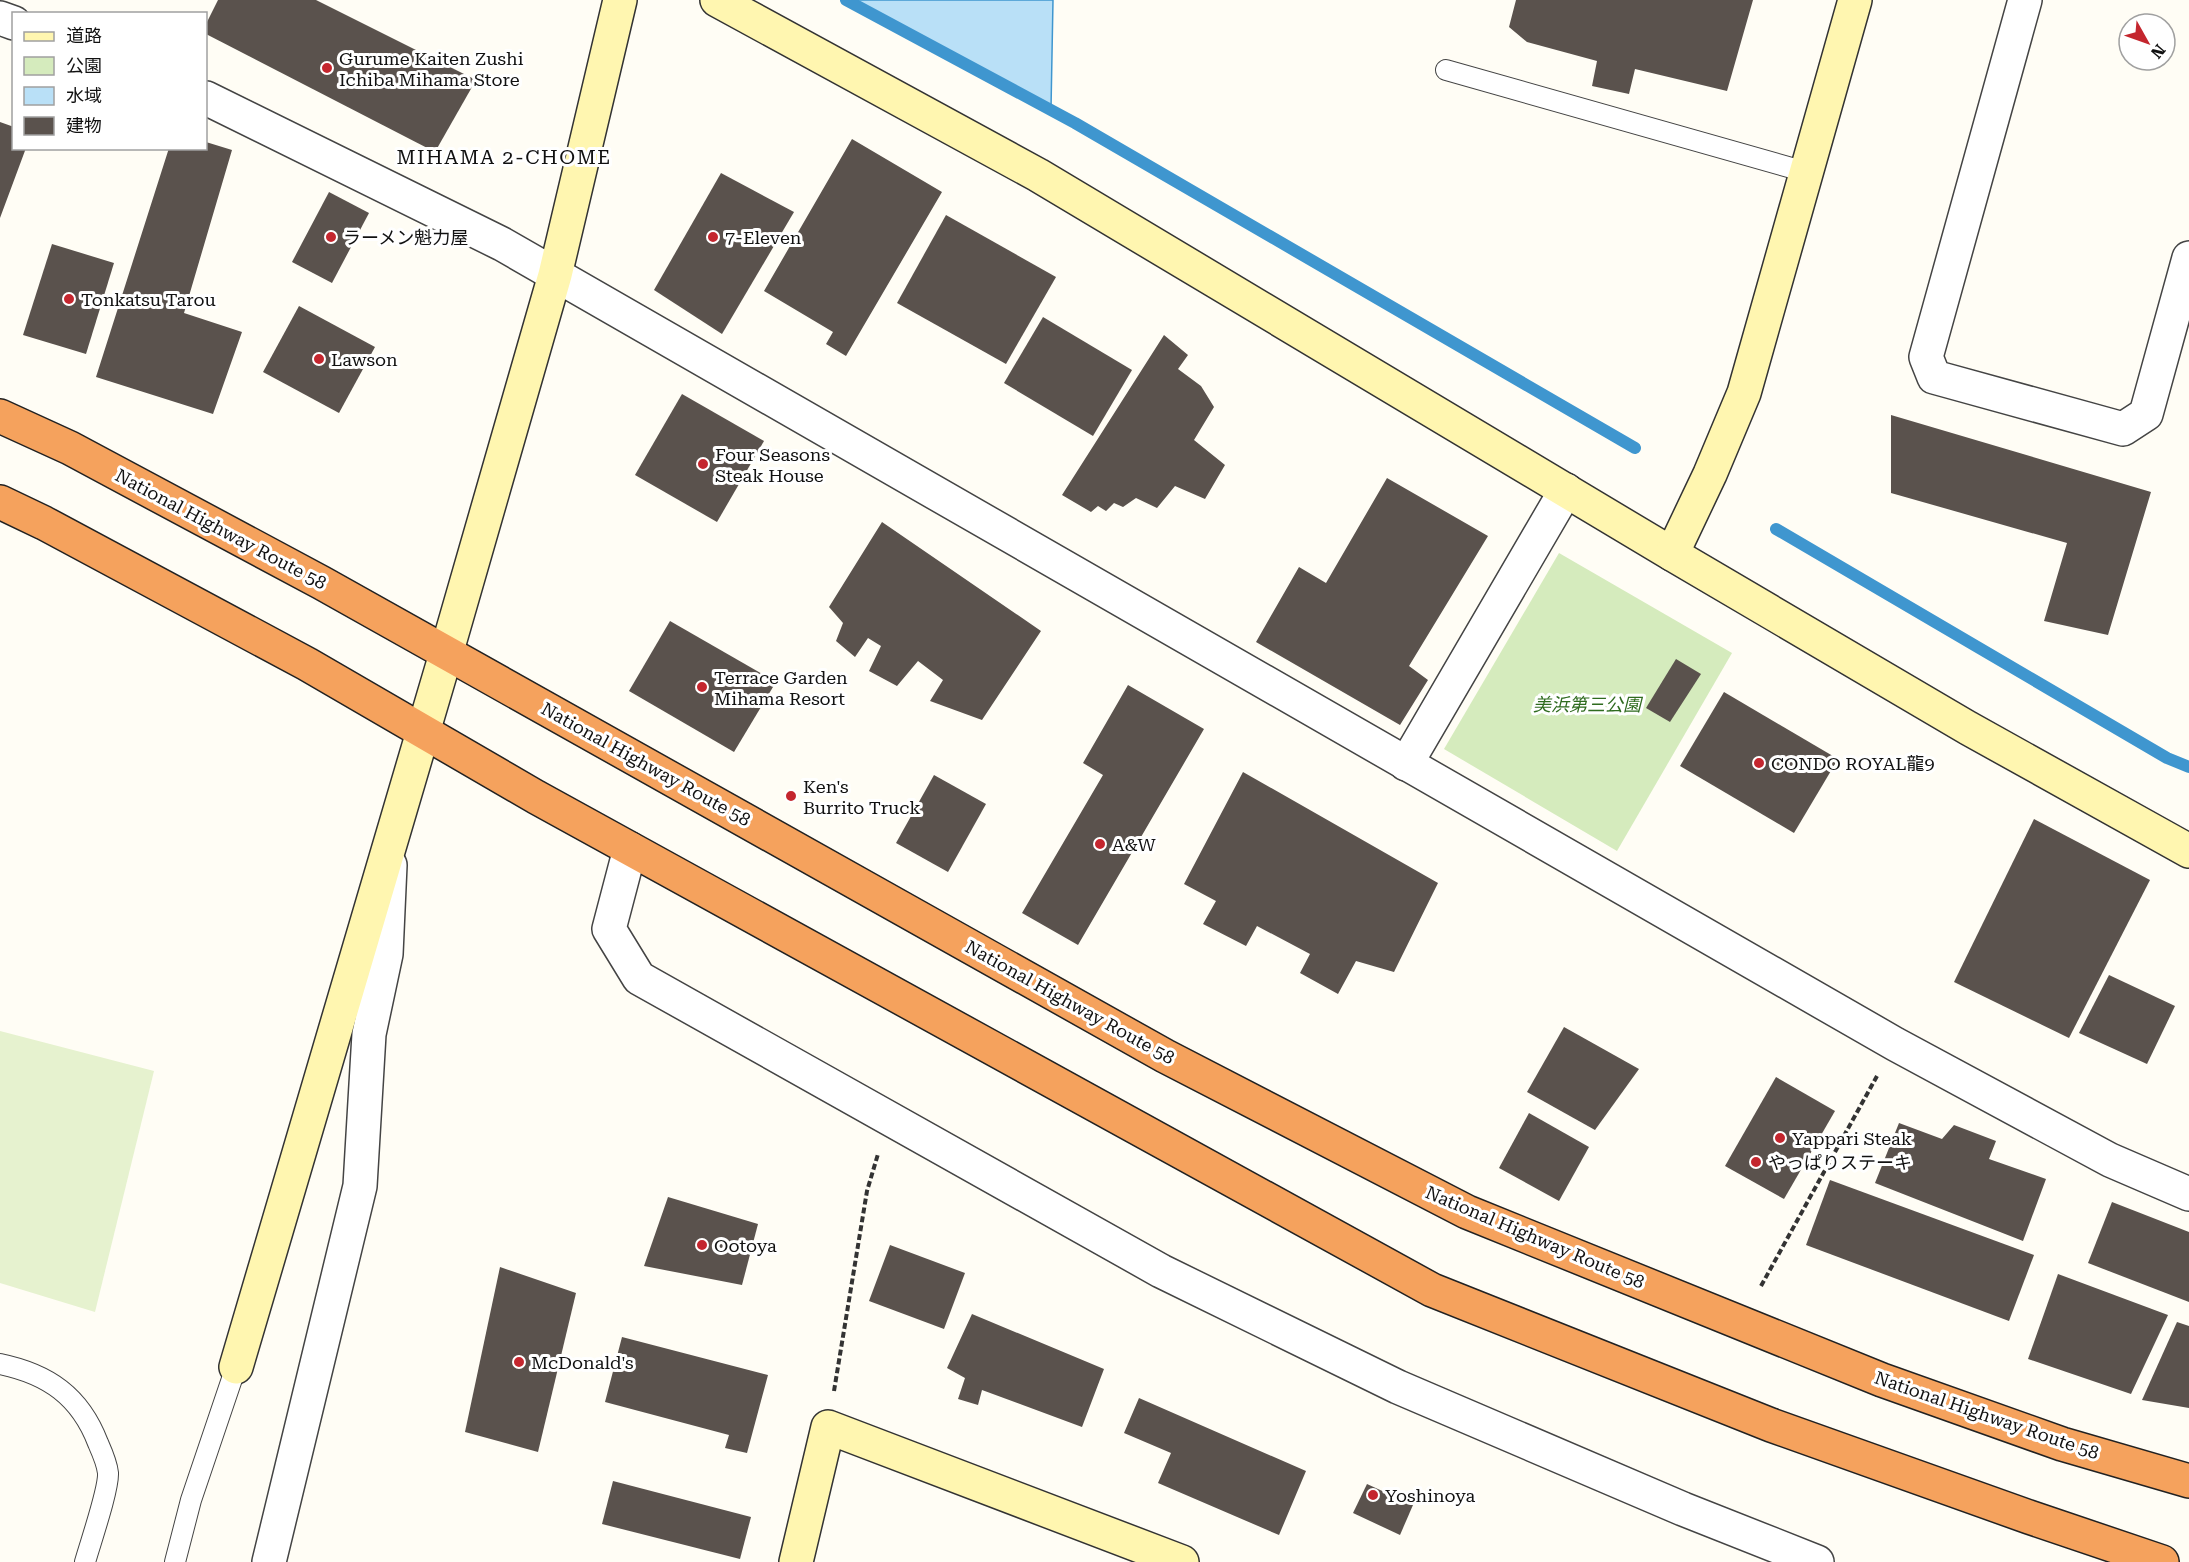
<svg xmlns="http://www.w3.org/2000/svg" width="2189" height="1562" font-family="'Roboto Serif','Noto Sans JP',serif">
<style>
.green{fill:#d5ebbd}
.pitch{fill:#e6f2cf}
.water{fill:#b9e0f7;stroke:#3f96cf;stroke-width:1.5}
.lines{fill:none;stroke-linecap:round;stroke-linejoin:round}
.stream{stroke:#3f96cf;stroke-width:12}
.building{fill:#5a524d}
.lane-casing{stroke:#444;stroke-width:22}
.street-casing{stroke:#444;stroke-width:36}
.secondary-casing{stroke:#333;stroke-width:36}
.highway-casing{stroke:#222;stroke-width:36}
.path{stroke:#333;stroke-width:4;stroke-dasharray:6 3;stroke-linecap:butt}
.lane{stroke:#fff;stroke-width:20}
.street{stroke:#fff;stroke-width:33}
.secondary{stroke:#fff6b0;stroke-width:33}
.highway{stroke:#f5a25d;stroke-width:33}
.poi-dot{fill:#c4262e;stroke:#fff;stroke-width:2}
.labels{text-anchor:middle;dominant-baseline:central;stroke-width:6;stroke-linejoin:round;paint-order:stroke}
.poi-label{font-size:18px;fill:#111;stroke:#fff;text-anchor:start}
.street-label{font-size:18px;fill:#111;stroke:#fff}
.park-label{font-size:18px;font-style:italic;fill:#2f6b1f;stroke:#fff}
.neighbourhood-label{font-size:20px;letter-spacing:1.5px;fill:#111;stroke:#fff}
</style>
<rect width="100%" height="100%" fill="#fffdf5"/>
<path class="green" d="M1559 553 1732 653 1617 851 1444 749Z"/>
<path class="pitch" d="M0 1031 154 1071 95 1312 0 1283Z"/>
<path class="water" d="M846 0H1053L1051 109Z"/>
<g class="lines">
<g class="stream">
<path d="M846 0 1075 123 1635 448"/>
<path d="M1776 529 2167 758 2189 767"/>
</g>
</g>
<g class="building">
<path d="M218 0H316L476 80 435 152 206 34V24Z"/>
<path d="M1516 0H1753L1727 91 1635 69 1629 94 1592 86 1597 61 1527 42 1509 27Z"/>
<path d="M0 122 14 127V148H26L0 218Z"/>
<path d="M852 139 942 192 846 356 826 344 833 332 764 291Z"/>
<path d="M206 142 232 150 184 313 242 332 213 414 96 377 169 148H206Z"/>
<path d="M721 173 794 212 722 334 654 290Z"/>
<path d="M329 192 369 213 332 283 292 262Z"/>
<path d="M946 215 1056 277 1006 364 897 303Z"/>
<path d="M52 244 114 263 86 354 23 335Z"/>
<path d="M299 306 375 347 339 413 263 372Z"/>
<path d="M1043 317 1132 370 1093 436 1004 383Z"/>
<path d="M1164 335 1188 355 1178 369 1201 386 1214 407 1194 440 1225 465 1205 499 1175 486 1157 508 1136 498 1123 507 1114 503 1106 511 1098 506 1091 512 1062 495Z"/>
<path d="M682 394 764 441 717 522 635 475Z"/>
<path d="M1891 415 2151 492 2108 635 2044 621 2067 543 1891 493Z"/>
<path d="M1387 478 1488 536 1409 666 1428 680 1400 725 1256 642 1299 567 1326 583Z"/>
<path d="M882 522 1041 631 982 720 930 701 943 680 918 661 897 686 869 671 881 646 868 638 855 657 836 641 843 623 829 607Z"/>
<path d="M670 621 776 682 734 752 629 691Z"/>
<path d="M1676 659 1701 674 1670 722 1646 708Z"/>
<path d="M1128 685 1204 729 1078 945 1022 913 1103 775 1083 763Z"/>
<path d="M1724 692 1838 759 1794 833 1680 766Z"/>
<path d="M1243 772 1438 883 1394 972 1356 961 1338 994 1300 973 1310 954 1257 926 1246 946 1203 924 1216 901 1184 884Z"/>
<path d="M934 775 986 804 948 872 896 843Z"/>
<path d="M2034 819 2150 880 2069 1038 1954 982Z"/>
<path d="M2109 975 2175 1006 2147 1064 2079 1033Z"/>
<path d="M1564 1027 1639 1069 1595 1130 1527 1092Z"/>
<path d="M1776 1077 1835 1111 1784 1199 1725 1166Z"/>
<path d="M1529 1113 1589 1147 1559 1201 1499 1168Z"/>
<path d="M1899 1123 1942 1139 1954 1125 1996 1141 1989 1159 2046 1179 2023 1241 1875 1183Z"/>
<path d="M1830 1180 2034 1255 2009 1321 1806 1245Z"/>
<path d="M668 1197 758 1224 742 1285 644 1266Z"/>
<path d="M2112 1202 2189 1232V1302L2088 1263Z"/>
<path d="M890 1245 965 1273 944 1329 869 1301Z"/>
<path d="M500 1267 576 1293 538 1452 465 1432Z"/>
<path d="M2058 1274 2168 1315 2131 1394 2028 1359Z"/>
<path d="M972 1314 1104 1369 1082 1427 982 1390 978 1405 958 1399 965 1378 947 1368Z"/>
<path d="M2177 1322 2189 1326V1408L2142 1400Z"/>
<path d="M622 1337 768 1375 747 1453 725 1448 729 1435 605 1402Z"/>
<path d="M1139 1398 1306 1471 1279 1535 1158 1483 1171 1453 1124 1433Z"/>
<path d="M613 1481 751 1517 740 1559 602 1524Z"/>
<path d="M1367 1484 1413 1505 1400 1535 1353 1513Z"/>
</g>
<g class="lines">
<defs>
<g id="lane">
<path d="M1446 70 1806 172"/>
<path d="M0 1364C48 1374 80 1396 98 1443 102 1452 107 1463 108 1473 109 1489 90 1544 85 1562"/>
<path d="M175 1562 191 1500 236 1367"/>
</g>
<g id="street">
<path d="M2025 0 1926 357 1934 377 2123 429 2146 414 2189 258"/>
<path d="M0 18 14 23"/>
<path d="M206 98 502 244 1895 1044 2110 1160 2189 1194"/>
<path d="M1406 764 1566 490"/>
<path d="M630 849 609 929 639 978 1161 1271 1398 1387 1683 1509 1817 1562"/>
<path d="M269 1562 360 1186 369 1034 386 954 390 865"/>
</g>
<g id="secondary">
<path d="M717 0 1038 175 1672 554 1968 728 2189 851"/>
<path d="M1672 554 1710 474 1744 393 1855 0"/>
<path d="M236 1367 446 654 555 275 620 0"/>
<path d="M796 1562 828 1427 1182 1562"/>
</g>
<g id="highway">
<path d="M0 416 70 448 322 583 1165 1056 1467 1212 1882 1380 2062 1444 2189 1481"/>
<path d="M0 502 44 523 307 664 536 797 1432 1290 1771 1425 2029 1517 2162 1562"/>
</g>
</defs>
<use href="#lane" class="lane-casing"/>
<use href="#street" class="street-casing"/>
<use href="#secondary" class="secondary-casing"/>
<use href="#highway" class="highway-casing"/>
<g class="path">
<path d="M1761 1286 1877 1076"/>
<path d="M834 1391 867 1191 878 1154"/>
</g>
<use href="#lane" class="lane"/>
<use href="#street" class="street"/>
<use href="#secondary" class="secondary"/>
<use href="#highway" class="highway"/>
</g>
<g class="poi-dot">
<circle cx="327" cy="68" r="6"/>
<circle cx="331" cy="237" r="6"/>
<circle cx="713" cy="237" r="6"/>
<circle cx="69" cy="299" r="6"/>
<circle cx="319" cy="359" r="6"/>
<circle cx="703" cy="464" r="6"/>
<circle cx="702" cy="687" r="6"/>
<circle cx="1759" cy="763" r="6"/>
<circle cx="791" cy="796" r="6"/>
<circle cx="1100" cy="844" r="6"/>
<circle cx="1780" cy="1138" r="6"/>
<circle cx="1756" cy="1162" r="6"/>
<circle cx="702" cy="1245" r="6"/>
<circle cx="519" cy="1362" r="6"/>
<circle cx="1373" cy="1495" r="6"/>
</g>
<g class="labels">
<g class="poi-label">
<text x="339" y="58">Gurume Kaiten Zushi<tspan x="339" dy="21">Ichiba Mihama Store</tspan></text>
<text x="343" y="237">ラーメン魁力屋</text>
<text x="725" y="237">7-Eleven</text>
<text x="81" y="299">Tonkatsu Tarou</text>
<text x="331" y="359">Lawson</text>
<text x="715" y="454">Four Seasons<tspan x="715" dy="21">Steak House</tspan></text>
<text x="714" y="677">Terrace Garden<tspan x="714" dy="21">Mihama Resort</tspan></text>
<text x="1771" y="763">CONDO ROYAL龍9</text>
<text x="803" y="786">Ken's<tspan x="803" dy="21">Burrito Truck</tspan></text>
<text x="1112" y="844">A&amp;W</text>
<text x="1792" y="1138">Yappari Steak</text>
<text x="1768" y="1162">やっぱりステーキ</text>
<text x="714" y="1245">Ootoya</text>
<text x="531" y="1362">McDonald's</text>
<text x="1385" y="1495">Yoshinoya</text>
</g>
<g class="street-label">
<text transform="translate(221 529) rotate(28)">National Highway Route 58</text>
<text transform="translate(646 764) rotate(29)">National Highway Route 58</text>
<text transform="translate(1070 1002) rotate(29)">National Highway Route 58</text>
<text transform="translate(1535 1237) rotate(23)">National Highway Route 58</text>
<text transform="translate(1987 1415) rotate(19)">National Highway Route 58</text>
</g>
<g class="park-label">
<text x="1587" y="704">美浜第三公園</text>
</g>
<g class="neighbourhood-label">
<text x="504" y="157">MIHAMA 2-CHOME</text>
</g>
</g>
<rect x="12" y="12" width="195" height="138" fill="#ffffff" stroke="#a0a0a0" stroke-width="1.5"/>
<rect x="24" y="32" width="30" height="9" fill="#fff6b0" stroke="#a0a0a0" stroke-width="1.5"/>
<text x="66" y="42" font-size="18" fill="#111111">道路</text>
<rect x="24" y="57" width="30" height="18" fill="#d5ebbd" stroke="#a0a0a0" stroke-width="1.5"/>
<text x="66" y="72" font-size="18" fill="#111111">公園</text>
<rect x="24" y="87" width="30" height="18" fill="#b9e0f7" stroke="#a0a0a0" stroke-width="1.5"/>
<text x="66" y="102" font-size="18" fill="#111111">水域</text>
<rect x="24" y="117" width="30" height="18" fill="#5a524d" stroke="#a0a0a0" stroke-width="1.5"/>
<text x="66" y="132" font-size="18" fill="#111111">建物</text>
<g transform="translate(2147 42) rotate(130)"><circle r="28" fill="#ffffff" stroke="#a0a0a0" stroke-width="1.5"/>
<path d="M0-4.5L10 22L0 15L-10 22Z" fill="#c4262e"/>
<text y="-9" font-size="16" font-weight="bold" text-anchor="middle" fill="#111111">N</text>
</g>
</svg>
